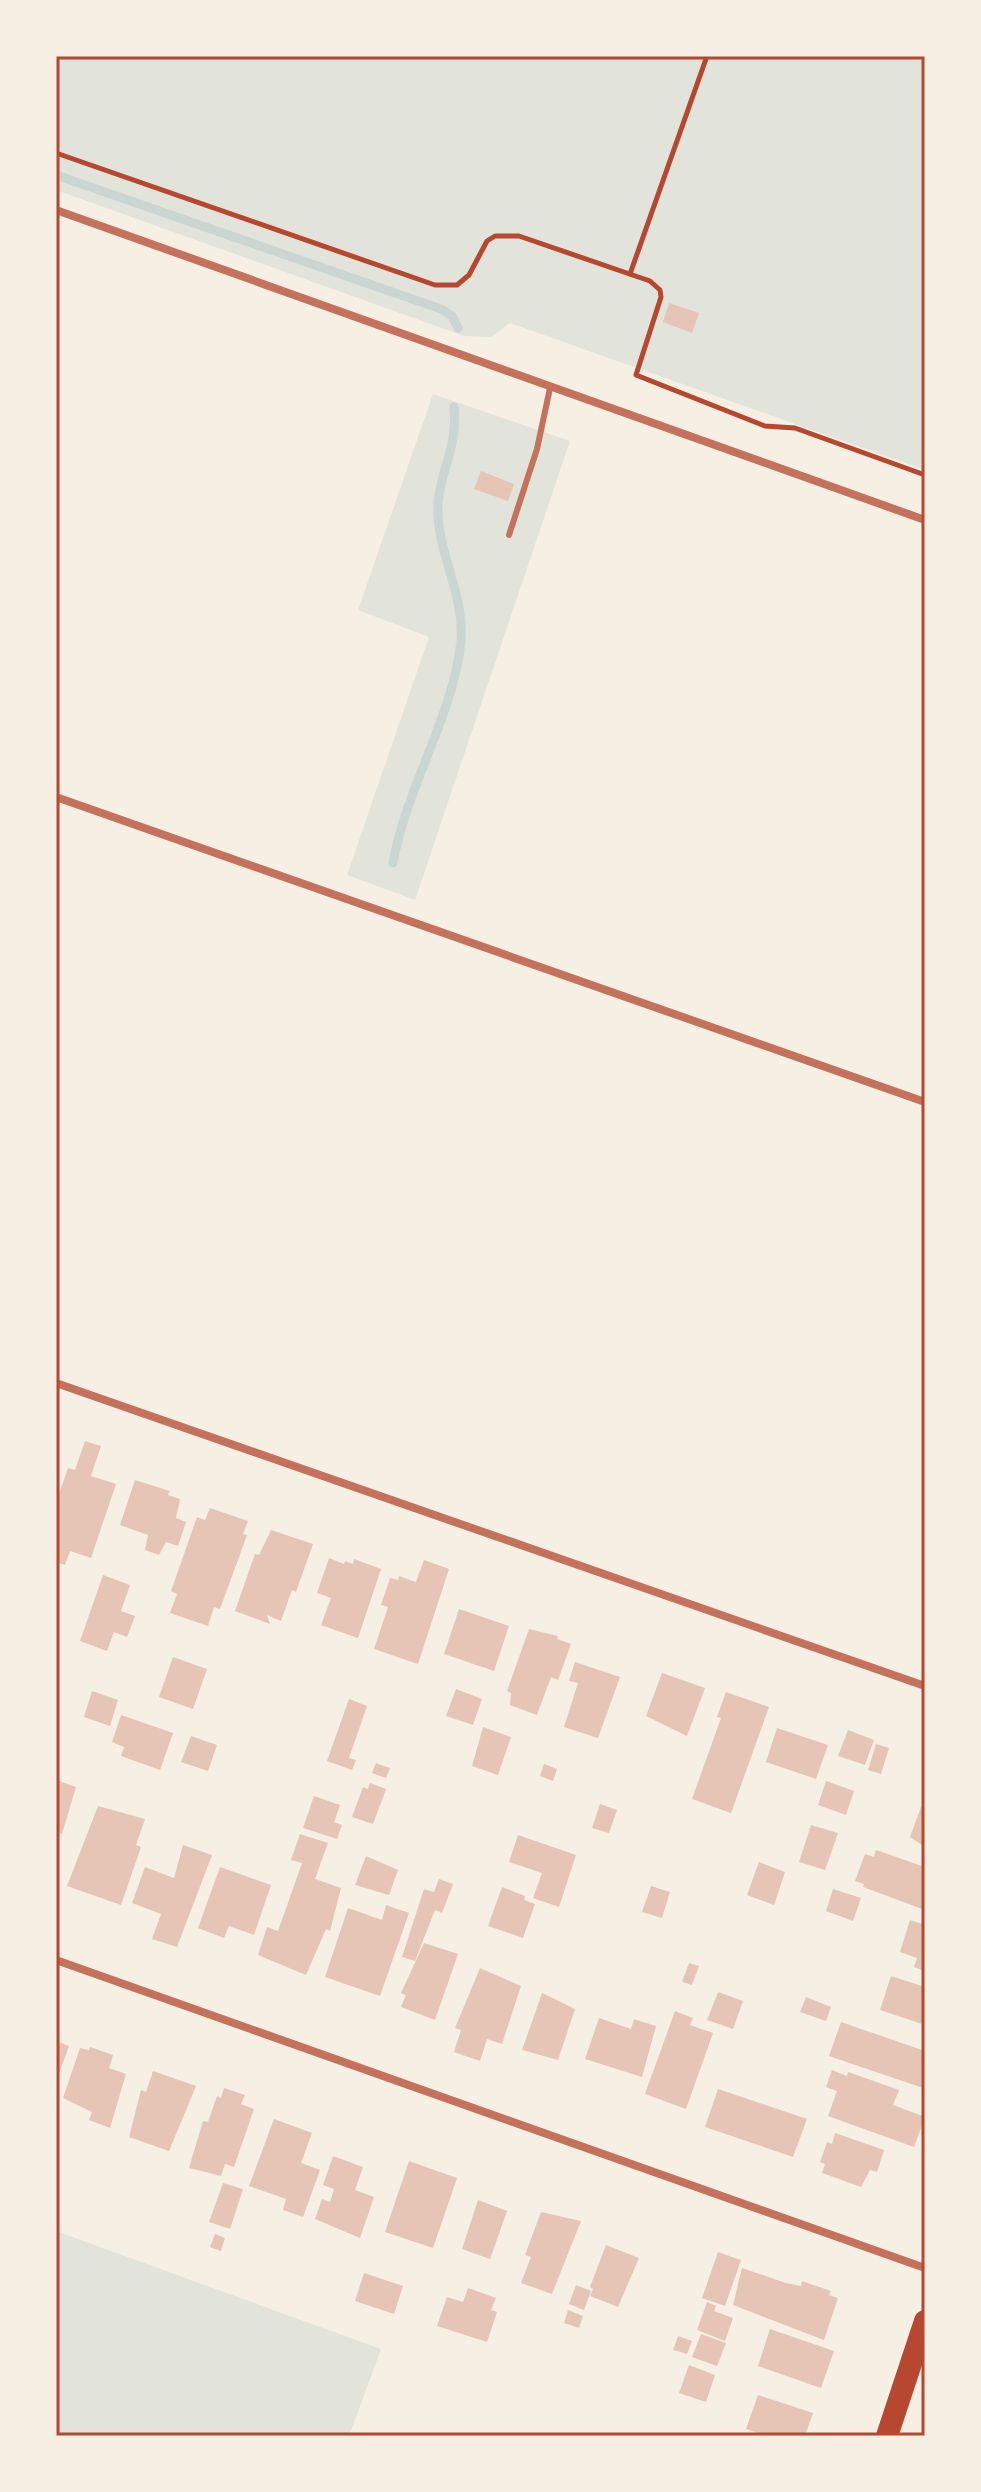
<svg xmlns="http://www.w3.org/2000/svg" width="981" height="2492" font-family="'Roboto Condensed',sans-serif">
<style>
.green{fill:#e2e4dc}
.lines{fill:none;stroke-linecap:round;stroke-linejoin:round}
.stream{stroke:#c9d6d2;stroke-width:9}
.building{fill:#e6c5b7}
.path{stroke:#b5482f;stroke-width:5}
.service{stroke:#c5725c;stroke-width:6}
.minor{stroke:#c5725c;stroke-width:8}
.trunk{stroke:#b5482f;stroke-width:22}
.neatline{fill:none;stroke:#b5482f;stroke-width:3}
</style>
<rect width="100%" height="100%" fill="#f6efe4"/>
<g class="green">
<path d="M56 56H925V470L510 323 491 337 464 336 56 190Z"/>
<path d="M433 394 570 441 415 900 347 875 429 637 358 610Z"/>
<path d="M56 2231 381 2349 349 2436H56Z"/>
</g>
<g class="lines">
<g class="stream">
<path d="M56 175 441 309 452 316 458 328"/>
<path d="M393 863C406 788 454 714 461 641 465 594 435 549 438 503 441 467 458 448 454 407"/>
</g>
</g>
<g class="building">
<path d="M669 303 699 313 692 333 663 322Z"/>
<path d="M481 471 514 484 508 501 474 489Z"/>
<path d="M85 1441 101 1446 91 1476 116 1484 91 1558 70 1551 65 1565 56 1562V1503L68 1468 75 1470Z"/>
<path d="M135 1480 170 1491 168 1495 180 1499 176 1518 186 1522 178 1546 166 1542 159 1555 145 1550 148 1535 120 1525Z"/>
<path d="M210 1508 248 1521 243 1534 247 1535 220 1609 214 1607 208 1626 170 1613 177 1594 171 1591 197 1517 205 1520Z"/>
<path d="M271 1530 313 1544 296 1592 292 1590 281 1621 267 1615 270 1624 235 1611 255 1554 259 1555Z"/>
<path d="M329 1558 344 1564 345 1561 353 1564 354 1559 381 1569 358 1638 321 1625 331 1598 317 1593Z"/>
<path d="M424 1560 449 1569 418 1664 374 1649 388 1607 381 1605 390 1578 398 1580 399 1576 416 1582Z"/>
<path d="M103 1575 130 1585 121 1611 135 1616 127 1637 114 1632 107 1651 80 1641Z"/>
<path d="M459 1609 509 1626 494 1671 444 1654Z"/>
<path d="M529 1629 558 1636 557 1639 571 1644 558 1680 551 1677 537 1715 510 1705 511 1693 507 1691Z"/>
<path d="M173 1657 207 1669 193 1709 159 1697Z"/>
<path d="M575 1662 620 1677 598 1738 564 1727 578 1683 569 1681Z"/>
<path d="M662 1673 705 1688 687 1736 646 1716Z"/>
<path d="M456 1689 482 1699 473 1725 446 1716Z"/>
<path d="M92 1691 118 1700 110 1726 84 1717Z"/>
<path d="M726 1692 769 1707 731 1813 692 1799 721 1718 717 1717Z"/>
<path d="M349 1699 367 1706 349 1758 356 1760 352 1770 327 1761Z"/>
<path d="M121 1715 173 1733 160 1770 121 1756 124 1747 112 1742Z"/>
<path d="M483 1727 511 1737 498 1775 472 1766Z"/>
<path d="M777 1728 828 1745 816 1779 766 1762Z"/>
<path d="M848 1730 874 1740 865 1765 838 1756Z"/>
<path d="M191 1736 217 1745 208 1771 181 1762Z"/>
<path d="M876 1744 889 1748 881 1774 868 1770Z"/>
<path d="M376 1763 390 1768 386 1778 372 1773Z"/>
<path d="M544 1764 557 1769 553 1781 540 1776Z"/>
<path d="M56 1780 76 1787 62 1834 56 1831Z"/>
<path d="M826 1781 854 1791 846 1815 818 1805Z"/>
<path d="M370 1783 386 1789 373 1824 352 1817 363 1787 368 1789Z"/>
<path d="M314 1796 340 1805 334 1822 342 1825 337 1839 303 1828Z"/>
<path d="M600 1804 617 1810 609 1833 592 1828Z"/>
<path d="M98 1806 145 1819 136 1845 141 1847 121 1905 67 1886Z"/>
<path d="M921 1807 925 1808V1847L910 1837Z"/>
<path d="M811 1825 838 1833 825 1870 799 1862Z"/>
<path d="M300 1834 328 1843 315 1879 341 1888 330 1931 326 1929 306 1975 258 1955 267 1927 278 1931 302 1863 291 1860Z"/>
<path d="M518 1835 576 1855 559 1907 533 1898 542 1873 509 1862Z"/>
<path d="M183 1845 212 1855 177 1947 152 1939 161 1914 132 1903 145 1867 174 1878Z"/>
<path d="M876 1850 925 1867V1910L863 1887 864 1884 855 1881 865 1854 874 1857Z"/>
<path d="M366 1856 398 1870 389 1895 355 1885Z"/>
<path d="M759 1862 785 1872 774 1905 747 1895Z"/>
<path d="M220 1867 271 1885 254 1935 229 1926 224 1938 198 1928Z"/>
<path d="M439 1879 453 1884 442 1913 435 1910 415 1961 402 1957 424 1889 434 1892Z"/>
<path d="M651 1886 670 1892 662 1918 642 1912Z"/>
<path d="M502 1887 525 1896 524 1900 535 1904 523 1938 488 1926Z"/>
<path d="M833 1889 861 1898 853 1921 826 1911Z"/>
<path d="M386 1905 409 1913 380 1996 325 1977 348 1908 382 1920Z"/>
<path d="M910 1920 925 1925V1971L914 1967 917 1958 900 1952Z"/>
<path d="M424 1943 458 1954 435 2020 401 2007 406 1995 401 1993Z"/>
<path d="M689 1963 699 1966 692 1985 682 1982Z"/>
<path d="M480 1968 521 1986 502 2044 487 2039 480 2061 454 2052 461 2030 455 2028Z"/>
<path d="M891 1976 925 1987V2025L880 2010Z"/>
<path d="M718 1992 743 2001 733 2029 707 2020Z"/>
<path d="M542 1993 575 2009 558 2060 522 2050Z"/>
<path d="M806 1997 831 2007 826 2021 800 2012Z"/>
<path d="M675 2011 693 2018 690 2025 713 2033 686 2109 645 2094Z"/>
<path d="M599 2018 631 2029 634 2019 656 2026 642 2077 585 2059Z"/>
<path d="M841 2022 925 2051 923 2088 829 2056Z"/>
<path d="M56 2041 69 2046 56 2082Z"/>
<path d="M90 2047 113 2055 109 2068 126 2074 110 2128 89 2120 92 2112 63 2098 80 2048 89 2050Z"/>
<path d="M832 2070 847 2076 848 2072 899 2090 893 2105 925 2117 914 2147 828 2116 837 2091 826 2087Z"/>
<path d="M153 2071 196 2086 169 2151 129 2137 141 2090 146 2092Z"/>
<path d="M224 2088 245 2095 241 2104 254 2109 234 2167 225 2164 221 2176 189 2168 203 2121 208 2122 217 2096 221 2098Z"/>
<path d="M718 2089 807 2119 793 2157 705 2127Z"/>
<path d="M274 2119 312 2133 301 2163 320 2170 303 2217 283 2210 286 2199 249 2186Z"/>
<path d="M835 2133 884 2150 877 2172 870 2170 861 2187 822 2173 825 2164 820 2162 827 2142 832 2144Z"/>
<path d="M333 2156 363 2167 355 2190 374 2197 360 2238 315 2219 322 2199 330 2202 334 2189 323 2185Z"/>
<path d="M409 2161 457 2178 433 2248 385 2232Z"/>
<path d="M223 2183 243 2189 230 2229 209 2222Z"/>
<path d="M478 2200 507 2211 490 2259 462 2249Z"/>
<path d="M541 2212 581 2221 552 2294 521 2283 531 2257 525 2255Z"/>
<path d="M215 2234 225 2238 221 2251 210 2247Z"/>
<path d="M606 2245 639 2258 618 2307 590 2296 593 2289 590 2287Z"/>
<path d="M718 2252 741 2260 725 2306 702 2298Z"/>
<path d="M742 2268 786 2283 801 2286 802 2281 831 2291 829 2295 838 2298 824 2340 733 2305Z"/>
<path d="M364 2273 403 2286 394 2314 355 2301Z"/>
<path d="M576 2285 591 2291 584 2310 569 2304Z"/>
<path d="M468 2288 496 2298 491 2310 497 2312 487 2342 437 2326 447 2297 463 2302Z"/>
<path d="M707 2302 716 2306 714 2311 733 2318 725 2341 697 2330Z"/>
<path d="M568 2310 583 2316 579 2328 564 2323Z"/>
<path d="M770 2329 834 2351 821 2388 758 2366Z"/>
<path d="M701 2334 726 2343 717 2366 692 2357Z"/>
<path d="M678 2336 692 2341 687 2354 673 2350Z"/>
<path d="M689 2365 715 2375 706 2402 679 2393Z"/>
<path d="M758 2395 813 2413 805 2436H756L758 2433 746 2429Z"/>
</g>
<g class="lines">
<g class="path">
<path d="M56 153 435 285H457L469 275 487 241 495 236H519L650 281 660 290 661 297 636 375 765 426 795 428 925 475"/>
<path d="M630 274 707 56"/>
</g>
<path class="service" d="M509 535 537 449 550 388"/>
<g class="minor">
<path d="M56 210 925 520"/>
<path d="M56 797 925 1102"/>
<path d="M56 1383 925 1686"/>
<path d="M56 1960 925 2268"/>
</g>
<path class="trunk" d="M887 2436 925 2321"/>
</g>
<rect width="981" height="2492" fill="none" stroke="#f6efe4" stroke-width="116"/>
<rect x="58" y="58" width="865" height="2376" class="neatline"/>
</svg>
